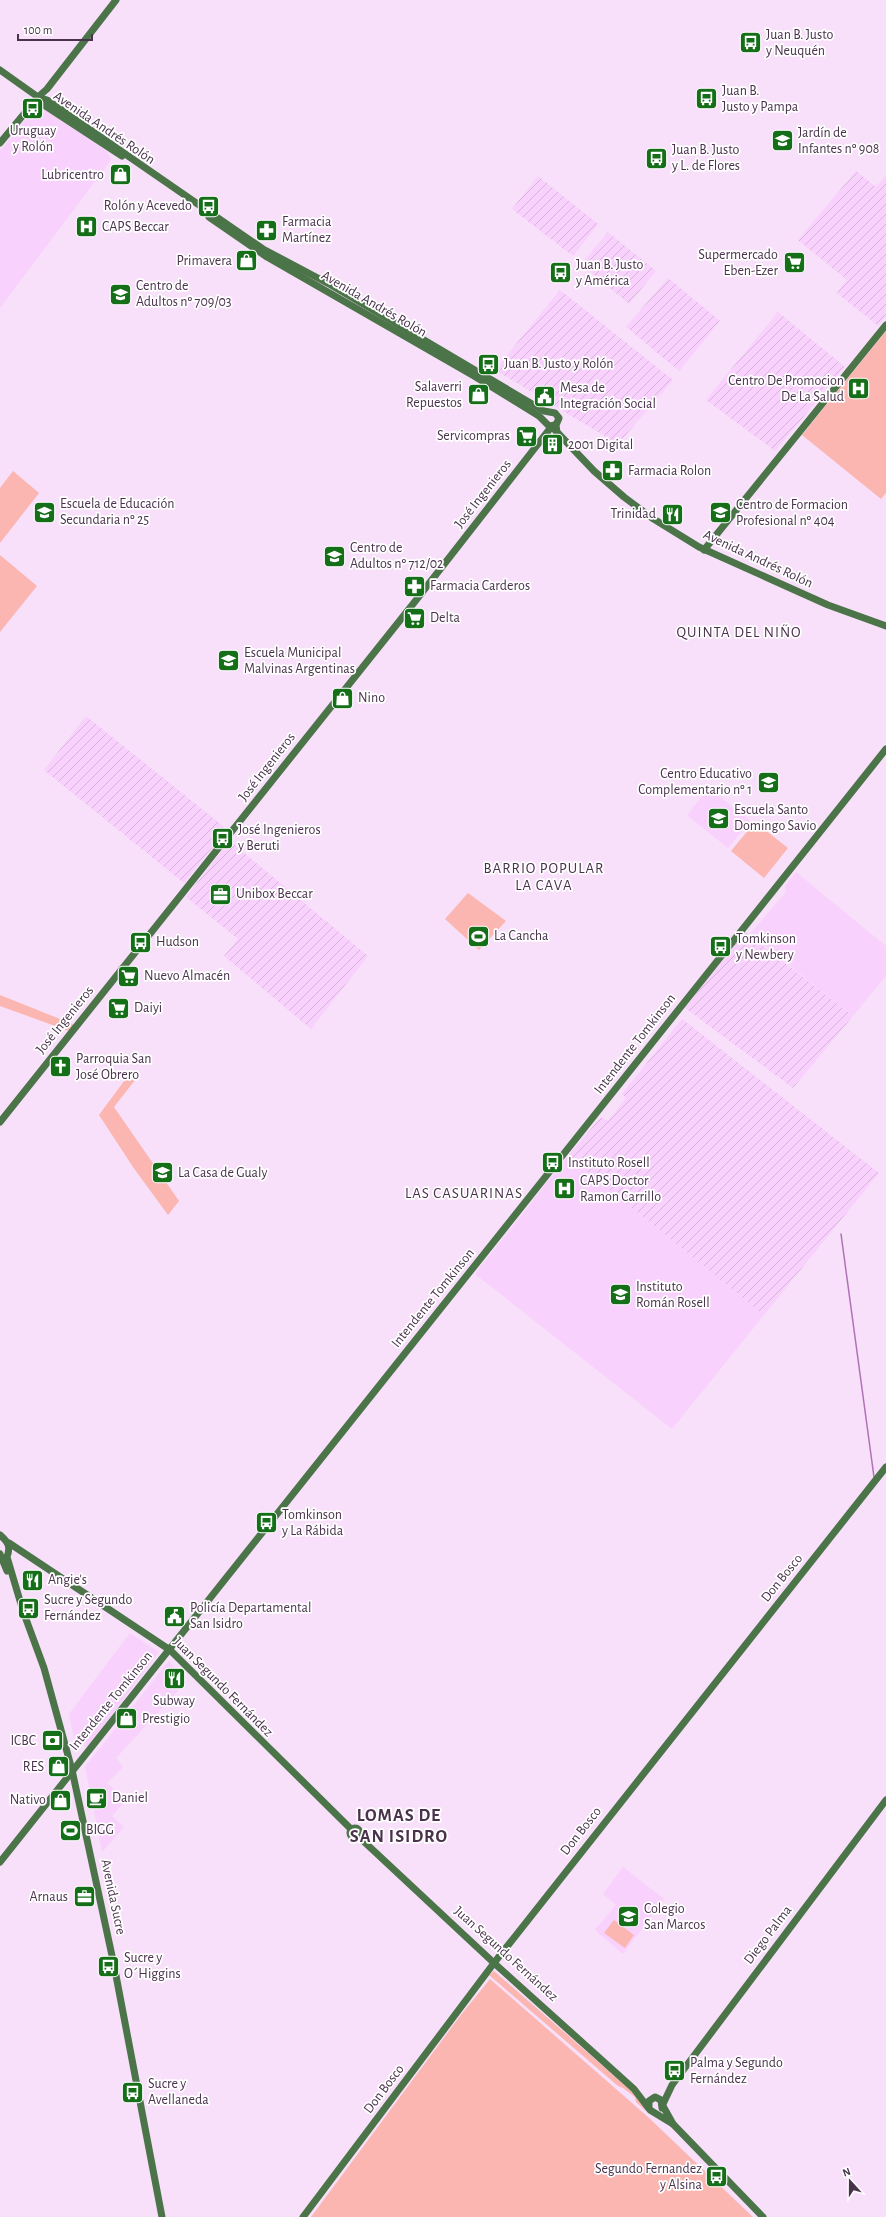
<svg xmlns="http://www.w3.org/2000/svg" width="886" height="2217" font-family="'Alegreya Sans',sans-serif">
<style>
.built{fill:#f8d1fc}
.industrial{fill:url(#industrial-furrows)}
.green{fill:#fbb6b1}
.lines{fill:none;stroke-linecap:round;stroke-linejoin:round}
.stream{stroke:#af73b5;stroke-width:1.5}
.secondary{stroke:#4b7449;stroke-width:7}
.labels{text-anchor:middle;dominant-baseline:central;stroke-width:3.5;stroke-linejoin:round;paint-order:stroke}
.poi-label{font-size:14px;fill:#4a324d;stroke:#fff;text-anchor:start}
.street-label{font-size:14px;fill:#4a324d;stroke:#fff}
.neighbourhood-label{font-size:15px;letter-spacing:1px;fill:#4a324d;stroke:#fff}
.district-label{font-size:18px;font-weight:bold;letter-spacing:1px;fill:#4a324d;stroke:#fff}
</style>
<defs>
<pattern id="industrial-furrows" width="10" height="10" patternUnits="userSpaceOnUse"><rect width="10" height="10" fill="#f8d1fc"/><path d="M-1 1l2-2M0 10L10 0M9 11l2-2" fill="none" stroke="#d6b4da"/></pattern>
</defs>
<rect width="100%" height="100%" fill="#f8dffa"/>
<g class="built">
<path d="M43 107 108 152 111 160 0 308V151L34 109Z"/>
<path d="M709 788 750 821 728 848 687 815Z"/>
<path d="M796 872 886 946V976L853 1016 750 934 786 892 785 886Z"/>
<path d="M568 1156 764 1315 672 1429 475 1274Z"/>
<path d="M130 1633 159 1652 87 1748 74 1739 69 1714Z"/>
<path d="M169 1661 186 1682 116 1758 123 1767 107 1783 126 1800 112 1816 124 1827 102 1852 85 1767Z"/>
<path d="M623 1867 664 1899 623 1954 595 1930 616 1905 603 1894Z"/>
</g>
<g class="industrial">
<path d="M856 171 876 187 886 175V316L878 326 837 293 847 280 798 240Z"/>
<path d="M538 176 598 224 573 256 512 209Z"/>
<path d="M608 232 656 271 629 304 581 264Z"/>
<path d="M668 278 720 321 679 371 626 327Z"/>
<path d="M560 290 673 380 618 444 495 370Z"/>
<path d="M778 312 845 367 775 451 706 400Z"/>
<path d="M86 716 223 826 224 833 184 883 44 770Z"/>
<path d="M232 843 368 956 311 1029 224 956 238 939 186 897 227 844Z"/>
<path d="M745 932 853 1016 793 1088 685 1008Z"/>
<path d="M682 1019 879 1173 764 1315 568 1156 601 1117 608 1121 626 1098 622 1094Z"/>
</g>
<g class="green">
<path d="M886 331V493L881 499 802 435Z"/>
<path d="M13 471 39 493 0 543V488Z"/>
<path d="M0 555 37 586 0 632Z"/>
<path d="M755 822 788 848 764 878 731 851Z"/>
<path d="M468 893 506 921 479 950 445 919Z"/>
<path d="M0 995 75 1025 69 1031 0 1006Z"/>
<path d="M130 1073 139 1075 114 1107 179 1201 168 1215 133 1167 99 1115Z"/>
<path d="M614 1920 634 1935 625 1948 604 1933Z"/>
<path d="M494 1971 634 2093 647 2109 646 2111 636 2102 635 2097 623 2088 618 2086 489 1975Z"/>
<path d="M490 1979 648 2117 753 2217H311L460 2016Z"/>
</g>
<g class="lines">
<path class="stream" d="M841 1234 874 1477"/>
<g class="secondary">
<path d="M0 70 38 97 47 100 263 249 331 285 544 411 555 413 559 418 556 425 557 433"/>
<path d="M38 97 44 105 122 156"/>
<path d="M0 143 38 97 47 89 116 0"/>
<path d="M209 217 267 257 474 376 539 416 549 426 555 425"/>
<path d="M555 430 594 471 624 497 652 518 699 547 828 605 886 626"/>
<path d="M704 550 886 325"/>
<path d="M0 1122 413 604 552 426"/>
<path d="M0 1535C8 1542 11 1546 7 1557L23 1611 44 1668 72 1770 114 1965 162 2217"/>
<path d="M9 1543 170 1650 352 1830"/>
<path d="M0 1554 7 1571"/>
<circle cx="355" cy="1833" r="5"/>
<path d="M359 1837 494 1963 634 2089 650 2110 673 2124"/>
<path d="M0 1862 886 749"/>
<path d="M663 2104 672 2085 886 1800"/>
<path d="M663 2106 673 2124 763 2217"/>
<path d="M649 2108V2101L655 2097 661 2100 662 2108"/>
<path d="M303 2217 494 1963 886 1467"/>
</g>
</g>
<defs>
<symbol id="bus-square" viewBox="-11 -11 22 22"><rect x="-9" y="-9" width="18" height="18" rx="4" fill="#156e18" stroke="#fff"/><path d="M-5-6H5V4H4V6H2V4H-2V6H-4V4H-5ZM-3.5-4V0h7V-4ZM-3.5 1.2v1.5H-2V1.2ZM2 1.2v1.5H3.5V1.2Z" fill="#fff"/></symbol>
<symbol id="school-square" viewBox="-11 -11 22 22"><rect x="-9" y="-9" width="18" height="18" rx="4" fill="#156e18" stroke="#fff"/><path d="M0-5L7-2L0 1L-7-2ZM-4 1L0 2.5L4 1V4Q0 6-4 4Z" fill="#fff"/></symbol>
<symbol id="shop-square" viewBox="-11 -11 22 22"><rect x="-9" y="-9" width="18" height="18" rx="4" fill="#156e18" stroke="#fff"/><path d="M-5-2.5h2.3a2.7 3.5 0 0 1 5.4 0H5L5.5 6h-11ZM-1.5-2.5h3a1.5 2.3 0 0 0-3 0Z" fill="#fff"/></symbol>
<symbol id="hospital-square" viewBox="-11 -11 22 22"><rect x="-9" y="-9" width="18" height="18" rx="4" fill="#156e18" stroke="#fff"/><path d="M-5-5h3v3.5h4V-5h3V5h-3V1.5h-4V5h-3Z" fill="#fff"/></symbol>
<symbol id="pharmacy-square" viewBox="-11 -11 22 22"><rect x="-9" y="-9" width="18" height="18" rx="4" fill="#156e18" stroke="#fff"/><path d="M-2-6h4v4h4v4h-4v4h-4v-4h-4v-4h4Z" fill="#fff"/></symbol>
<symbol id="supermarket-square" viewBox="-11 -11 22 22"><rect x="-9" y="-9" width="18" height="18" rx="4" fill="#156e18" stroke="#fff"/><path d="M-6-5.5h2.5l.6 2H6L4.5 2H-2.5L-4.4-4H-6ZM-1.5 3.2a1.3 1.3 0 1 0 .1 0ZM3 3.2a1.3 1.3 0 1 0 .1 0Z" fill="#fff"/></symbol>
<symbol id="civic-square" viewBox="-11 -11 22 22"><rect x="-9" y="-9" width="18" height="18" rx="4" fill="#156e18" stroke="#fff"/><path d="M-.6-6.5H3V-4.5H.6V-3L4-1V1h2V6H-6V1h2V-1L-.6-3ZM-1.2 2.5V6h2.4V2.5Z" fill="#fff"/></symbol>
<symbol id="building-square" viewBox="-11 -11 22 22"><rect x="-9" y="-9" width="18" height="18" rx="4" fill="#156e18" stroke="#fff"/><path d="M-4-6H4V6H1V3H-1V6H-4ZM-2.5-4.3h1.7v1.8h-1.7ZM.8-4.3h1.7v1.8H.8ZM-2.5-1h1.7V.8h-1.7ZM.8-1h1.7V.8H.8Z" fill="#fff"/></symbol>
<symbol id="restaurant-square" viewBox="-11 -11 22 22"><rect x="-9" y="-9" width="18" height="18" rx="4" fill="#156e18" stroke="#fff"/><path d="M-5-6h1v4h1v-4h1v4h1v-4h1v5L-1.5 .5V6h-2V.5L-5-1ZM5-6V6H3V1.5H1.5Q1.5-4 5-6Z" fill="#fff"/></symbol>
<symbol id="office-square" viewBox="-11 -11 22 22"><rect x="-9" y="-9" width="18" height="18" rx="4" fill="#156e18" stroke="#fff"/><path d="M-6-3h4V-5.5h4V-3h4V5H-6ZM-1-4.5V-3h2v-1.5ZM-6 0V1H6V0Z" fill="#fff"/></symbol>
<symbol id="stadium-square" viewBox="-11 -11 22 22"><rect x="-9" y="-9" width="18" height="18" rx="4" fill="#156e18" stroke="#fff"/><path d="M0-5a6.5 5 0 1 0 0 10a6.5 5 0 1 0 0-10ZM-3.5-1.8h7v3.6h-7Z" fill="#fff"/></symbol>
<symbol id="church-square" viewBox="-11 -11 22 22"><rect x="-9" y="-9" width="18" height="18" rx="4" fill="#156e18" stroke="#fff"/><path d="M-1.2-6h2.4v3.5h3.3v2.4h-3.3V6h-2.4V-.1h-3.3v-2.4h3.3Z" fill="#fff"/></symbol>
<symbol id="university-square" viewBox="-11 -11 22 22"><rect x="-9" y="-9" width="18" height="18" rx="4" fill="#156e18" stroke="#fff"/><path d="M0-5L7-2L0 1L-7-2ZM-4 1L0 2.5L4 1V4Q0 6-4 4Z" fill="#fff"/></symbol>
<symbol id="bank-square" viewBox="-11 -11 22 22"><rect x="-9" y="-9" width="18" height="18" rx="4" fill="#156e18" stroke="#fff"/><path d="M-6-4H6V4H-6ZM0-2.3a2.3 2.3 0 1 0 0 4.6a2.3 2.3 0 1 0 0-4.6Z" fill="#fff"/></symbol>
<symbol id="cafe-square" viewBox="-11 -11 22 22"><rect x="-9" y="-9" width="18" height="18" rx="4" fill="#156e18" stroke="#fff"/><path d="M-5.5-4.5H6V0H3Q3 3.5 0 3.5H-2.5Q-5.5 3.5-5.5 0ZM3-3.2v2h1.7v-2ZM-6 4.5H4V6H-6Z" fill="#fff"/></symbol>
</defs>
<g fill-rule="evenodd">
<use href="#bus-square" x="738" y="30" width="25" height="25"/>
<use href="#bus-square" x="694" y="86" width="25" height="25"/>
<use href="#bus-square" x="20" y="96" width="25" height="25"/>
<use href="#school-square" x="770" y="128" width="25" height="25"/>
<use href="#bus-square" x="644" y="146" width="25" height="25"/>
<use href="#shop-square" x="108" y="162" width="25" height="25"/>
<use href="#bus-square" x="196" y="194" width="25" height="25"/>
<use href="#hospital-square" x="74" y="214" width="25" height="25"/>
<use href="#pharmacy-square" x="254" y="218" width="25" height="25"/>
<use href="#shop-square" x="234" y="248" width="25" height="25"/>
<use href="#supermarket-square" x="782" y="250" width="25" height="25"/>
<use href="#bus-square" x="548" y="260" width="25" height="25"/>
<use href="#school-square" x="108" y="282" width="25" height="25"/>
<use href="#bus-square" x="476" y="352" width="25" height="25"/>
<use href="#hospital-square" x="846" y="376" width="25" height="25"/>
<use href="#shop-square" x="466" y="382" width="25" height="25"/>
<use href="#civic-square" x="532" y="384" width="25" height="25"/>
<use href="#supermarket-square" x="514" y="424" width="25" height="25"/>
<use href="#building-square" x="540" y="432" width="25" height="25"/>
<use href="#pharmacy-square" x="600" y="458" width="25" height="25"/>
<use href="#school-square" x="32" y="500" width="25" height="25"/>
<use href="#school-square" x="708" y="500" width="25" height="25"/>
<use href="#restaurant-square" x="660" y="502" width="25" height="25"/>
<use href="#school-square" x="322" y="544" width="25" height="25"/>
<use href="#pharmacy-square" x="402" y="574" width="25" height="25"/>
<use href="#supermarket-square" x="402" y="606" width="25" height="25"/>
<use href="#school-square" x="216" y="648" width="25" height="25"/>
<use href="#shop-square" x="330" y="686" width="25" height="25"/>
<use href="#school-square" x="756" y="770" width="25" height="25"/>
<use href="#school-square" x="706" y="806" width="25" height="25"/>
<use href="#bus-square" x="210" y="826" width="25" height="25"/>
<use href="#office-square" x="208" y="882" width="25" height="25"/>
<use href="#stadium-square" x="466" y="924" width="25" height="25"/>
<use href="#bus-square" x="128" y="930" width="25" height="25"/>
<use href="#bus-square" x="708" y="934" width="25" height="25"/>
<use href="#supermarket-square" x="116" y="964" width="25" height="25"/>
<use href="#supermarket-square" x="106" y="996" width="25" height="25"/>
<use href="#church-square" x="48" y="1054" width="25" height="25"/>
<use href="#bus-square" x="540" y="1150" width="25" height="25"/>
<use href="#school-square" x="150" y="1160" width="25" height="25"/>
<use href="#hospital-square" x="552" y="1176" width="25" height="25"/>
<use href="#university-square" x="608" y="1282" width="25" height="25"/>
<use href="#bus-square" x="254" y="1510" width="25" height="25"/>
<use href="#restaurant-square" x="20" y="1568" width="25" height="25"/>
<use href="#bus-square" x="16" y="1596" width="25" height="25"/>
<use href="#civic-square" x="162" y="1604" width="25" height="25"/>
<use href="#restaurant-square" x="162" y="1666" width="25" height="25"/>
<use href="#shop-square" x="114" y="1706" width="25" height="25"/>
<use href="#bank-square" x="40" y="1728" width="25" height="25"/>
<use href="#shop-square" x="46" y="1754" width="25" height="25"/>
<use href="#cafe-square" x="84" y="1786" width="25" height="25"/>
<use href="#shop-square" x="48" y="1788" width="25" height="25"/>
<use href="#stadium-square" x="58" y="1818" width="25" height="25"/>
<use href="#office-square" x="72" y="1884" width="25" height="25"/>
<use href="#school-square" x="616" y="1904" width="25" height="25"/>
<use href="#bus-square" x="96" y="1954" width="25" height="25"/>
<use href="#bus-square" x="662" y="2058" width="25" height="25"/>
<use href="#bus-square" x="120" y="2080" width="25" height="25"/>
<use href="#bus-square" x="704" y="2164" width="25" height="25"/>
</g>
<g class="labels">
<g class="poi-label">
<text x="766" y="35">Juan B. Justo<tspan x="766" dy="16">y Neuquén</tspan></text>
<text x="722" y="91">Juan B.<tspan x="722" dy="16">Justo y Pampa</tspan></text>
<text x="33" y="131" text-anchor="middle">Uruguay<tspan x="33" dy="16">y Rolón</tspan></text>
<text x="798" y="133">Jardín de<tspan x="798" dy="16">Infantes nº 908</tspan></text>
<text x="672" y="150">Juan B. Justo<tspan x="672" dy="16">y L. de Flores</tspan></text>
<text x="104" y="175" text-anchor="end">Lubricentro</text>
<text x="192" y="206" text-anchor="end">Rolón y Acevedo</text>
<text x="282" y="222">Farmacia<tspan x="282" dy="16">Martínez</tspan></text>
<text x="102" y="227">CAPS Beccar</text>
<text x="778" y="255" text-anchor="end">Supermercado<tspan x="778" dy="16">Eben-Ezer</tspan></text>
<text x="232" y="261" text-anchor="end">Primavera</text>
<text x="576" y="265">Juan B. Justo<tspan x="576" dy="16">y América</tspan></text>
<text x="136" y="286">Centro de<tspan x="136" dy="16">Adultos nº 709/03</tspan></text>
<text x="504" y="364">Juan B. Justo y Rolón</text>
<text x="844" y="381" text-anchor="end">Centro De Promocion<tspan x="844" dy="16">De La Salud</tspan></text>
<text x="462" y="387" text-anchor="end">Salaverri<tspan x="462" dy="16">Repuestos</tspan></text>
<text x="560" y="388">Mesa de<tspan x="560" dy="16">Integración Social</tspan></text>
<text x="510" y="436" text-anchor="end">Servicompras</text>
<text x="568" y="445">2001 Digital</text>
<text x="628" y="471">Farmacia Rolon</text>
<text x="60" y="504">Escuela de Educación<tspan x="60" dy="16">Secundaria nº 25</tspan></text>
<text x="736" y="505">Centro de Formacion<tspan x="736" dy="16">Profesional nº 404</tspan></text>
<text x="656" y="514" text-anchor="end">Trinidad</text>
<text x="350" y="548">Centro de<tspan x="350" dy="16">Adultos nº 712/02</tspan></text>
<text x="430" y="586">Farmacia Carderos</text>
<text x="430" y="618">Delta</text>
<text x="244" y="653">Escuela Municipal<tspan x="244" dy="16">Malvinas Argentinas</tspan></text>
<text x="358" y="698">Nino</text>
<text x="752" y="774" text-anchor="end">Centro Educativo<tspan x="752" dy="16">Complementario nº 1</tspan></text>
<text x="734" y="810">Escuela Santo<tspan x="734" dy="16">Domingo Savio</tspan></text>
<text x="238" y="830">José Ingenieros<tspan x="238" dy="16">y Beruti</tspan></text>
<text x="236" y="894">Unibox Beccar</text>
<text x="494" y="936">La Cancha</text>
<text x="736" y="939">Tomkinson<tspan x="736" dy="16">y Newbery</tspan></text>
<text x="156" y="942">Hudson</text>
<text x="144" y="976">Nuevo Almacén</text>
<text x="134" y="1008">Daiyi</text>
<text x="76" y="1059">Parroquia San<tspan x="76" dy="16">José Obrero</tspan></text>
<text x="568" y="1163">Instituto Rosell</text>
<text x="178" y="1173">La Casa de Gualy</text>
<text x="580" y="1181">CAPS Doctor<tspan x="580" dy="16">Ramon Carrillo</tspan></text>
<text x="636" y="1287">Instituto<tspan x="636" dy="16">Román Rosell</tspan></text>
<text x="282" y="1515">Tomkinson<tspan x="282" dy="16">y La Rábida</tspan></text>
<text x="48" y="1580">Angie's</text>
<text x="44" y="1600">Sucre y Segundo<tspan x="44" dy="16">Fernández</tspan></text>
<text x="190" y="1608">Policía Departamental<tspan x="190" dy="16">San Isidro</tspan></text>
<text x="174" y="1701" text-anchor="middle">Subway</text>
<text x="142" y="1719">Prestigio</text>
<text x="36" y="1741" text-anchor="end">ICBC</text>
<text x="44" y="1767" text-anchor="end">RES</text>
<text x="112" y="1798">Daniel</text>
<text x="46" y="1800" text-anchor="end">Nativo</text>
<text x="86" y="1830">BIGG</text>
<text x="68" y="1897" text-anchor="end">Arnaus</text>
<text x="644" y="1909">Colegio<tspan x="644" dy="16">San Marcos</tspan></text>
<text x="124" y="1958">Sucre y<tspan x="124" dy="16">O´Higgins</tspan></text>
<text x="690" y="2063">Palma y Segundo<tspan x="690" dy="16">Fernández</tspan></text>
<text x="148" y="2084">Sucre y<tspan x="148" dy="16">Avellaneda</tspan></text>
<text x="702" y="2169" text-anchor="end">Segundo Fernandez<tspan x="702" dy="16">y Alsina</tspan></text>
</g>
<g class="street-label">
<text transform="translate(104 128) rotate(34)">Avenida Andrés Rolón</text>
<text transform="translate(374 304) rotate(30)">Avenida Andrés Rolón</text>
<text transform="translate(483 494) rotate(-52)">José Ingenieros</text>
<text transform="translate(758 559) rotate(25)">Avenida Andrés Rolón</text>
<text transform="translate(267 767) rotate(-52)">José Ingenieros</text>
<text transform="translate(65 1020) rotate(-51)">José Ingenieros</text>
<text transform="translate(635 1044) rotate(-52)">Intendente Tomkinson</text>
<text transform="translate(433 1298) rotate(-51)">Intendente Tomkinson</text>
<text transform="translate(782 1578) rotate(-51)">Don Bosco</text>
<text transform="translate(223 1687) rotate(45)">Juan Segundo Fernández</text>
<text transform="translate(111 1701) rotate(-51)">Intendente Tomkinson</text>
<text transform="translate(581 1831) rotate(-52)">Don Bosco</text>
<text transform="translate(113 1897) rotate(78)">Avenida Sucre</text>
<text transform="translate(768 1935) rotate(-53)">Diego Palma</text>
<text transform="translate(506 1954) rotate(42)">Juan Segundo Fernández</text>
<text transform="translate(384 2089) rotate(-53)">Don Bosco</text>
</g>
<g class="neighbourhood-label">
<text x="739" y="632">QUINTA DEL NIÑO</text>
<text x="544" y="868">BARRIO POPULAR<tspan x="544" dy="17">LA CAVA</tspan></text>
<text x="464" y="1193">LAS CASUARINAS</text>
</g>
<g class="district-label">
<text x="399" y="1816">LOMAS DE<tspan x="399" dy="21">SAN ISIDRO</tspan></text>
</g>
</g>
<g transform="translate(850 2181) rotate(339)" stroke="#ffffff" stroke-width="3" paint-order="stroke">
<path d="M0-3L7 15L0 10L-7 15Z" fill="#4a324d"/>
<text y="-6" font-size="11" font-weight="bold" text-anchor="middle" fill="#4a324d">N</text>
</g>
<path d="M18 34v6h74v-6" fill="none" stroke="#4a324d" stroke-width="2"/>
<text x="24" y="34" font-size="12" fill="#4a324d" stroke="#ffffff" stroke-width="3" paint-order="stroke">100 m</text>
</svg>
